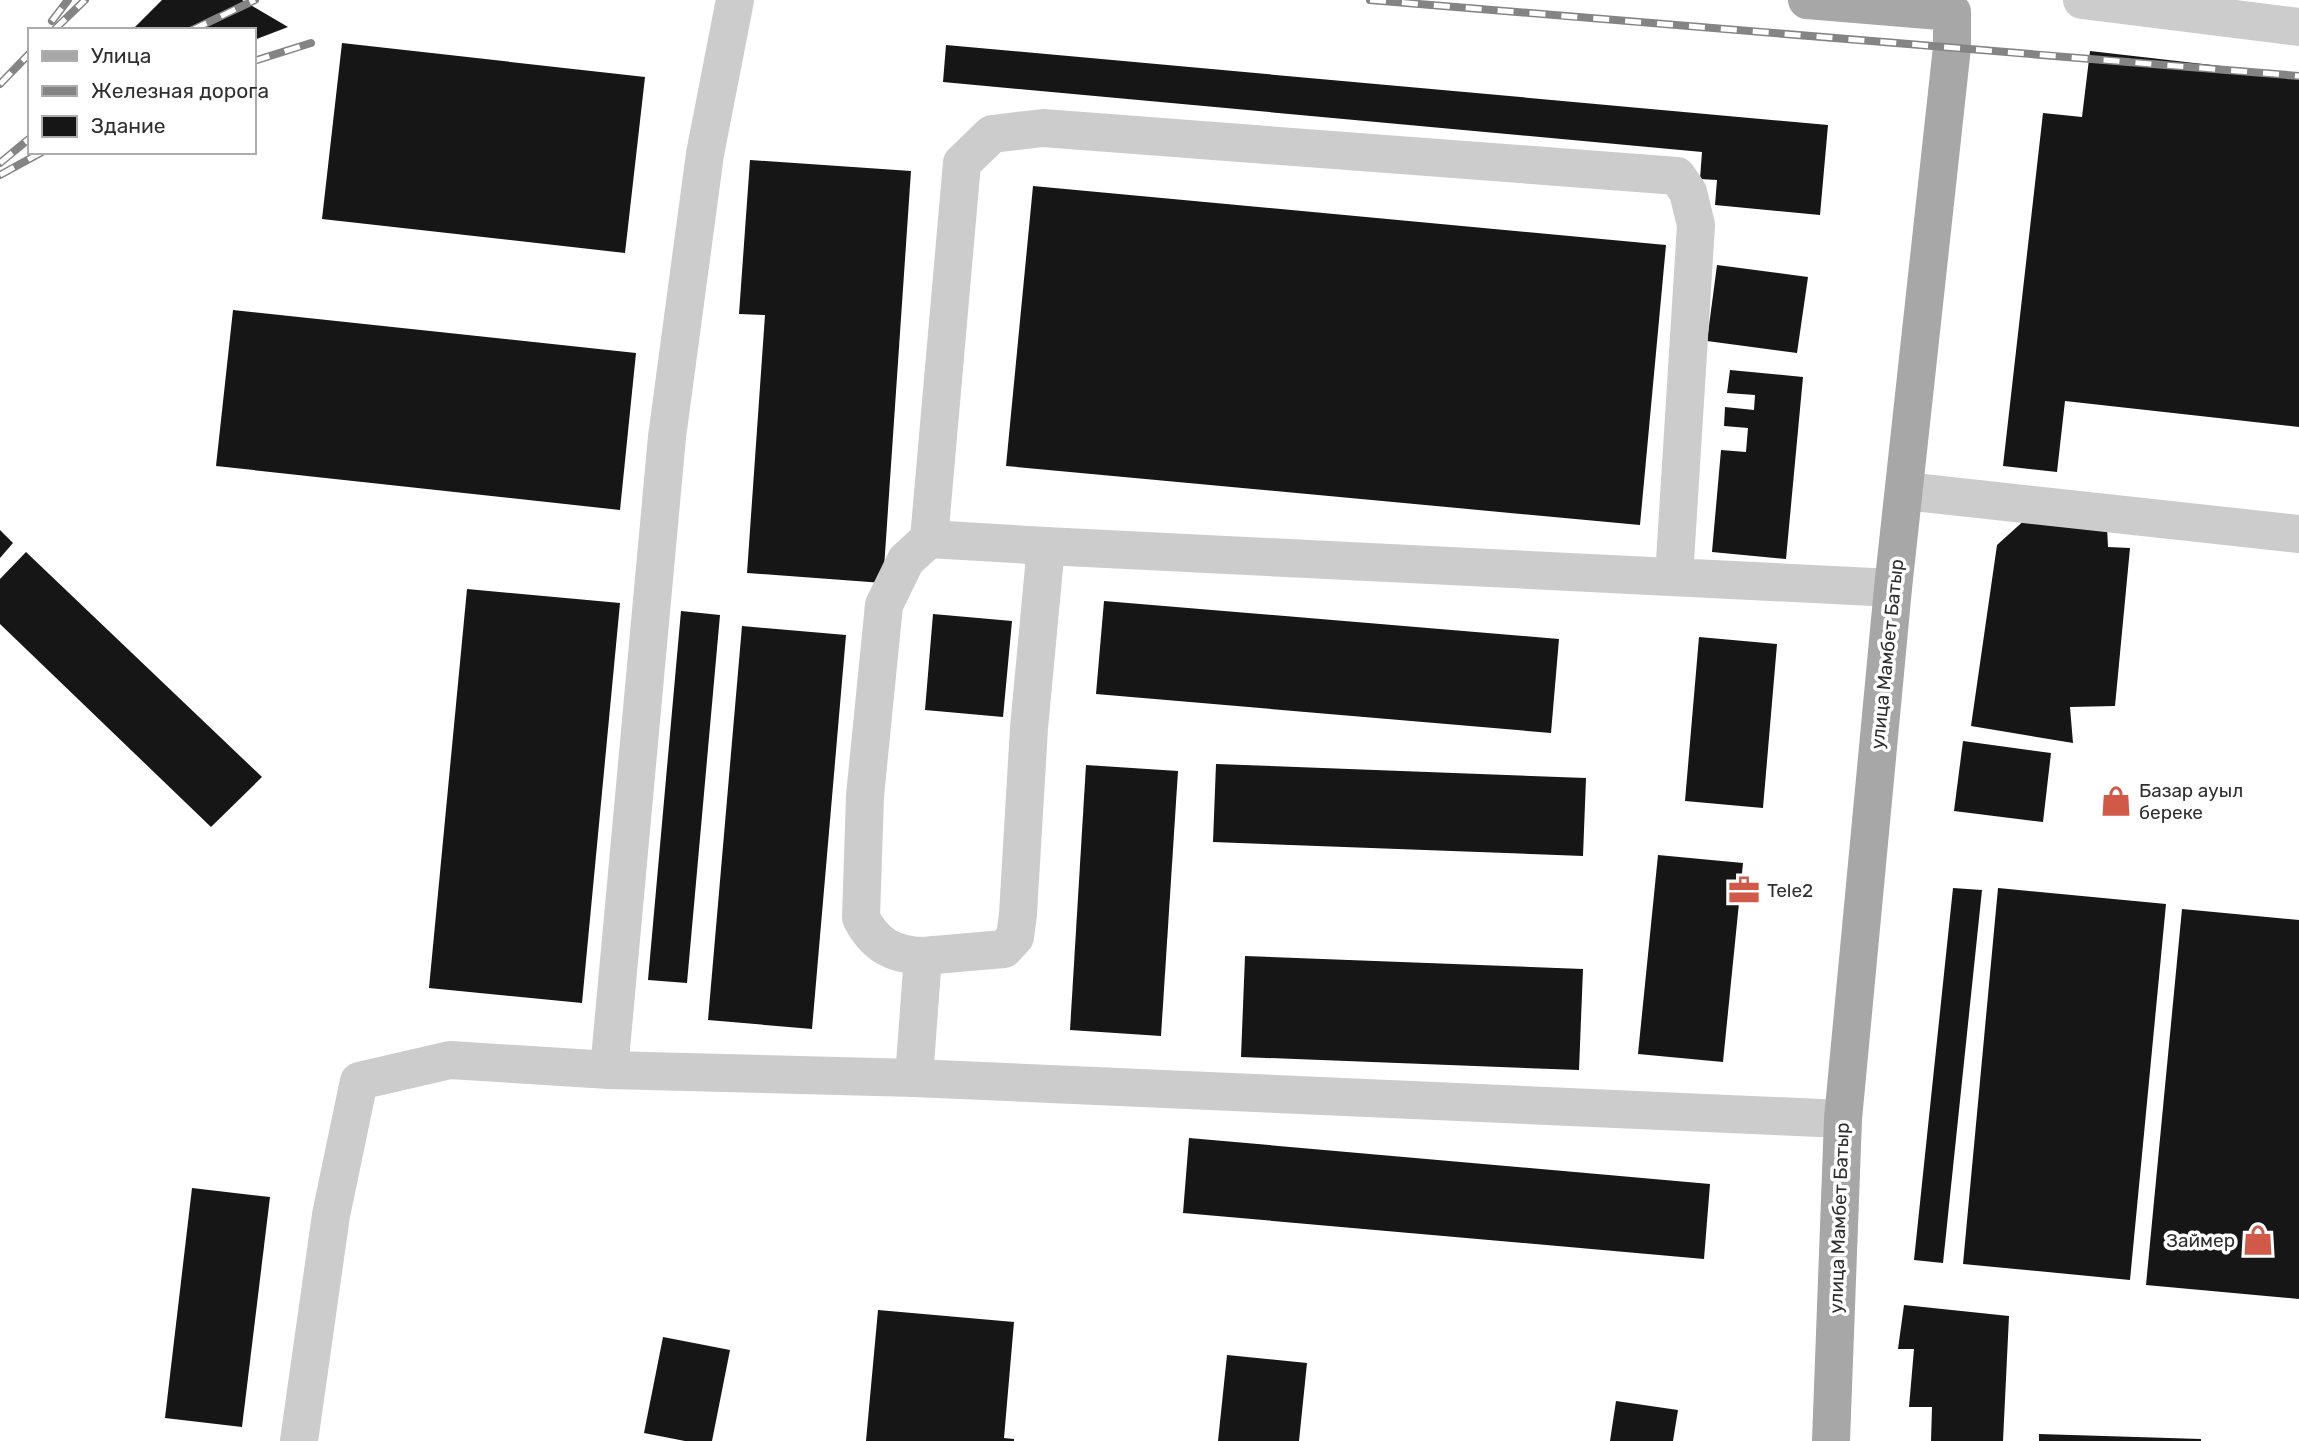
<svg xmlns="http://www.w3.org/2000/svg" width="2299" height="1441" font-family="Rubik,sans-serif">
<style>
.building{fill:#161616}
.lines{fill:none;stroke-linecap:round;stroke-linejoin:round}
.minor{stroke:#ccc;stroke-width:38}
.major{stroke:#a7a7a7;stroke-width:38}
.rail-casing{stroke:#848484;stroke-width:8}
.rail{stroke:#fff;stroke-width:5;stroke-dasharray:16;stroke-linecap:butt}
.labels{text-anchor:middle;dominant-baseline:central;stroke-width:7;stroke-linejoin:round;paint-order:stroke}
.street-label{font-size:19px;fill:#2f2f2f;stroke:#fff}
.poi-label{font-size:19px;fill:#2f2f2f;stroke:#fff;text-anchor:start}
</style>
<rect width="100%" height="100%" fill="#fff"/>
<g class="building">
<path d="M162 0H242L288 27 254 40V30H132Z"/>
<path d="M342 43 645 77 625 253 322 219Z"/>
<path d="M946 45 1828 125 1820 215 1715 205 1717 180 1700 179 1702 152 943 82Z"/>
<path d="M2090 51 2299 75V427L2065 401 2057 472 2003 466 2043 113 2082 117Z"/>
<path d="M750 160 911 171 883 583 747 573 765 315 739 314Z"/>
<path d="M1033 186 1666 245 1640 525 1006 466Z"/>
<path d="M1717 265 1808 277 1797 353 1707 341Z"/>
<path d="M233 310 636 353 620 510 216 466Z"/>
<path d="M1730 370 1803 377 1786 559 1712 552 1721 450 1746 452 1748 428 1724 426 1725 407 1754 410 1755 395 1727 393Z"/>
<path d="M2028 517 2107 527 2108 547 2130 548 2115 706 2070 707 2073 743 1971 726 1997 545Z"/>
<path d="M0 530 13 543 0 558Z"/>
<path d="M26 552 262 777 211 827 0 624V579Z"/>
<path d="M467 589 620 603 582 1003 429 988Z"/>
<path d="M1104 601 1559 639 1551 733 1096 694Z"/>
<path d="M681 611 720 615 687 983 648 980Z"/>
<path d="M933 614 1012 621 1003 717 925 710Z"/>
<path d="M742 626 846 635 812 1029 708 1020Z"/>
<path d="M1699 637 1777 644 1763 808 1685 801Z"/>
<path d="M1963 741 2051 753 2043 822 1954 811Z"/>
<path d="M1216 764 1586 778 1583 856 1213 842Z"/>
<path d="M1086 765 1178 771 1161 1036 1070 1030Z"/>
<path d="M1658 855 1743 863 1723 1062 1638 1054Z"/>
<path d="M1953 888 1982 890 1943 1263 1914 1260Z"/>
<path d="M1998 888 2166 904 2130 1280 1963 1264Z"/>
<path d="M2182 909 2299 920V1299L2146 1285Z"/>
<path d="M1245 956 1583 969 1579 1070 1241 1057Z"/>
<path d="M1189 1138 1710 1184 1704 1259 1183 1213Z"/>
<path d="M192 1188 270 1197 242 1427 165 1418Z"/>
<path d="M1904 1305 2009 1316 2003 1441H1931L1932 1407H1909L1914 1349H1898Z"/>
<path d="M878 1310 1014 1322 1004 1438 1014 1439V1441H866Z"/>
<path d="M663 1337 730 1350 712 1441H685L644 1433Z"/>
<path d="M1227 1355 1307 1363 1299 1441H1218Z"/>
<path d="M1616 1401 1678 1410 1673 1441H1610Z"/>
<path d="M2039 1434 2201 1439V1441H2039Z"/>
</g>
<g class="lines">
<g class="minor">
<path d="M2082 0 2299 27"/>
<path d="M1905 491 2299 534"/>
<path d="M1674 577 1696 225 1688 192 1677 176 1043 128 992 134 962 163 929 539 1046 546 1893 588"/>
<path d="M923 956 1004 949 1015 937 1018 914 1029 728 1046 546"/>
<path d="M609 1070 667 437 705 154 735 0"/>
<path d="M914 1078 923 956C893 955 875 945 861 918L865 796 884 605 906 560 929 539"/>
<path d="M299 1441 331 1215 359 1081 450 1060 609 1070 914 1078 1843 1119"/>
</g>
<path class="major" d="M1807 0 1952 12V47L1893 588 1843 1119 1831 1441"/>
<defs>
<g id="rail">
<path d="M1370 0 2299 76"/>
<path d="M52 21 68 0"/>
<path d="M54 30 85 0"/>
<path d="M192 30 255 0"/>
<path d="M254 61 311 43"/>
<path d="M0 84 30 53"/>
<path d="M0 163 30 138"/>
<path d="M0 175 42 152"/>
</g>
</defs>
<use href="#rail" class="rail-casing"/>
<use href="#rail" class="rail"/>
</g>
<defs>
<symbol id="shop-bare" viewBox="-9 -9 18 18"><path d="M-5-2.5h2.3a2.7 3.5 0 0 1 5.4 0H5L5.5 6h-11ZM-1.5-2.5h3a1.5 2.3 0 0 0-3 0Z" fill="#d05948" stroke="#fff" stroke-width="2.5" paint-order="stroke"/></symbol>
<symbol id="office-bare" viewBox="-9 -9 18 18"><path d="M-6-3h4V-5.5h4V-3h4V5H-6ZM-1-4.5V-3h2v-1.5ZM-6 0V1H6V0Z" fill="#d05948" stroke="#fff" stroke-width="2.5" paint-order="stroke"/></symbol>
</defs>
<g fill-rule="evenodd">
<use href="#shop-bare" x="2094" y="779" width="44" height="44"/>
<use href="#office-bare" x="1722" y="868" width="44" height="44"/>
<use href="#shop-bare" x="2236" y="1218" width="44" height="44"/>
</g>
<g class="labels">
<g class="street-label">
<text transform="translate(1887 654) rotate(-84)">улица Мамбет Батыр</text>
<text transform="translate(1839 1218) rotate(-88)">улица Мамбет Батыр</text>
</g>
<g class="poi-label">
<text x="2139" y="790">Базар ауыл<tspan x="2139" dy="22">береке</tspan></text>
<text x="1767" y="890">Tele2</text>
<text x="2235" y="1240" text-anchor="end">Займер</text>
</g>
</g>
<rect x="28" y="28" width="228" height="126" fill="#ffffff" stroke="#acacac" stroke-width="2"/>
<rect x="42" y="51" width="35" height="10" fill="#a7a7a7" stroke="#acacac" stroke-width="2"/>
<text x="91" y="63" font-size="21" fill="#2f2f2f">Улица</text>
<rect x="42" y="86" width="35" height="10" fill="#848484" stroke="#acacac" stroke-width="2"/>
<text x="91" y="98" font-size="21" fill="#2f2f2f">Железная дорога</text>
<rect x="42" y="116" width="35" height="21" fill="#161616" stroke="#acacac" stroke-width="2"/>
<text x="91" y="133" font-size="21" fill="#2f2f2f">Здание</text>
</svg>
